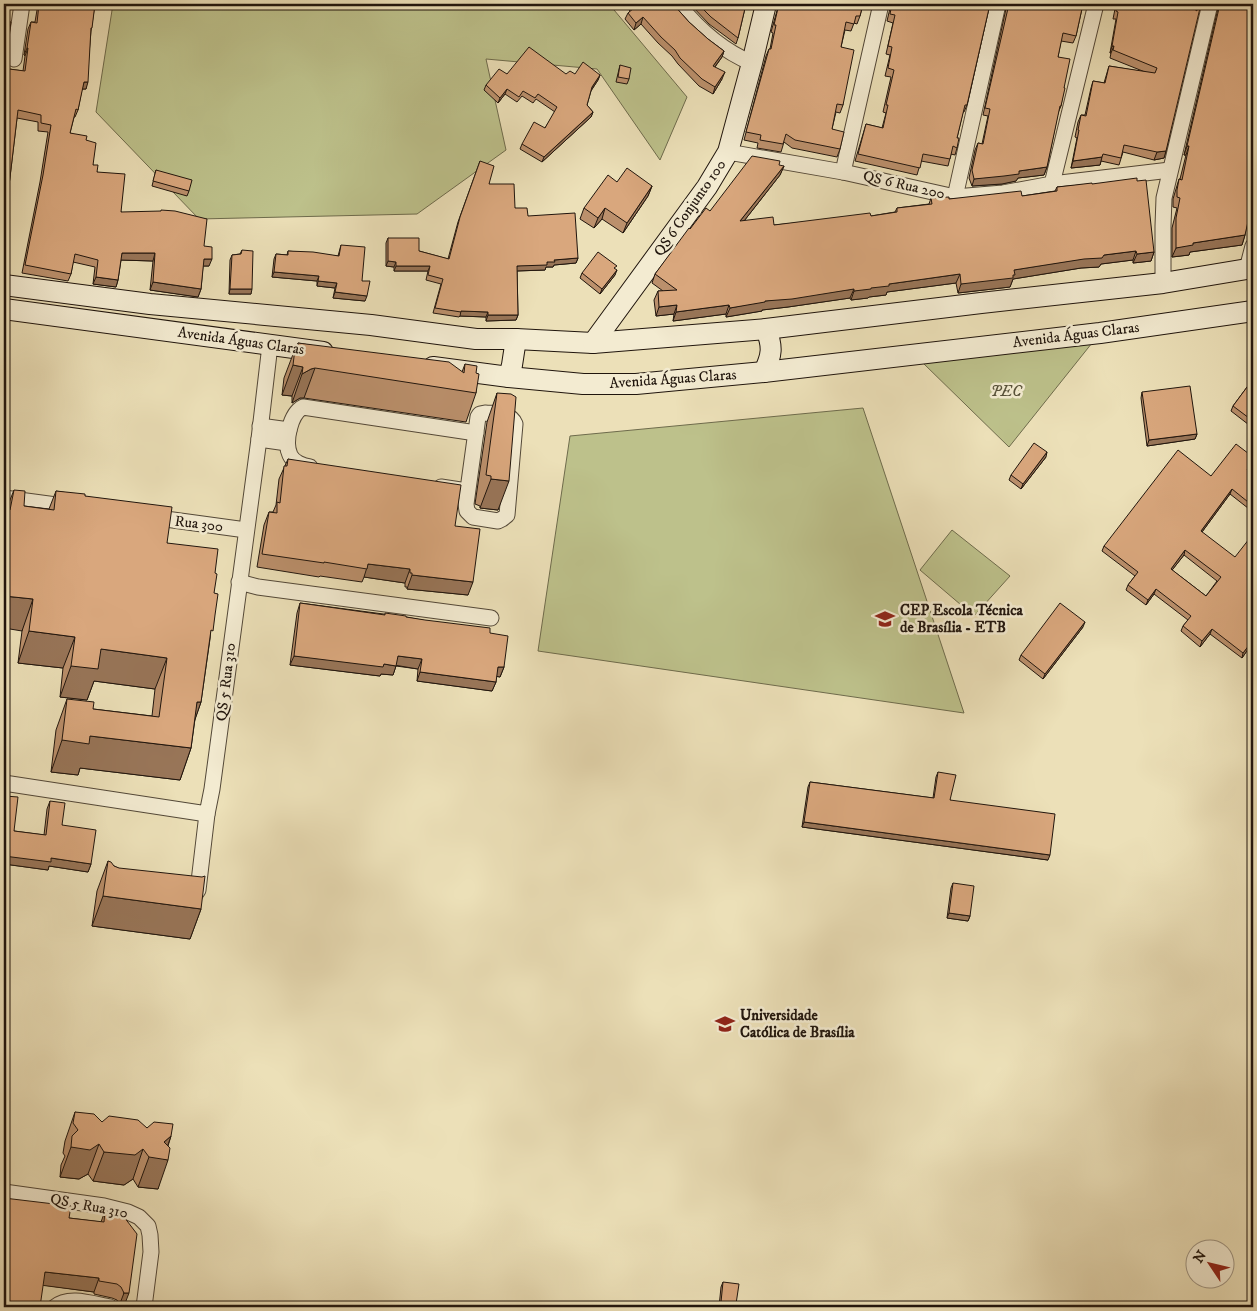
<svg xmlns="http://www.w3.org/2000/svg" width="1257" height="1311" font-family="'IM FELL DW Pica',serif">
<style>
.green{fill:#bdc18b;stroke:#6e6b4c}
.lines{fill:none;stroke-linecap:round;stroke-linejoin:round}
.street-casing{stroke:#534838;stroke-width:17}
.secondary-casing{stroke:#20150d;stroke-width:22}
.street{stroke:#f3ebd1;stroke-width:15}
.secondary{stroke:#f3ebd1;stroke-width:20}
.wall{fill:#bb906c;stroke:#20150d;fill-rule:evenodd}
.shaded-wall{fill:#987558;stroke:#20150d}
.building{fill:#d9a77d;stroke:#20150d;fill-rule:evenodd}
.labels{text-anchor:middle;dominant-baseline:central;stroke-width:5;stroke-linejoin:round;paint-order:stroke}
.street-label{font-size:15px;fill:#20150d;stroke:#f3ebd1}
.park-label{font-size:15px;font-style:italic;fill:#575139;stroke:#f3ebd1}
.poi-label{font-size:15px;font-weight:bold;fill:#20150d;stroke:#f3ebd1;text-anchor:start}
</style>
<rect width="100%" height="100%" fill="#ece0b8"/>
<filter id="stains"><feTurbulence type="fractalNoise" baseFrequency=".004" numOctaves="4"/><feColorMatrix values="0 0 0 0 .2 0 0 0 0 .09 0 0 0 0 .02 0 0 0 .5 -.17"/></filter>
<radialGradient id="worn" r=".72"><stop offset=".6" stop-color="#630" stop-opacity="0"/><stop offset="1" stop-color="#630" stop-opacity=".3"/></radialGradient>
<g class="green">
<path d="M113 4H609L687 97 660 160 597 69 486 59 506 150 417 214 199 219 96 112Z"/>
<path d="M1092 343 1009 447 923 363Z"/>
<path d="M863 408 964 713 538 651 570 436Z"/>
<path d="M952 530 1010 576 974 616 920 570Z"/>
</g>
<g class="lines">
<defs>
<g id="street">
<path d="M678 4C698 29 723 51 752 63"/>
<path d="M14 59 22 4"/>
<path d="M728 152 843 172 955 197 1003 193 1052 184 1170 170"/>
<path d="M843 172 881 4"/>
<path d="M1052 184 1096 4"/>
<path d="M955 197 998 4"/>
<path d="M1247 269 1253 246"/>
<path d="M1163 283V226L1164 198 1210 4"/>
<path d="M485 413C496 414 510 412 515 424L507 515 502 519 498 521 473 517 467 511 466 504 478 417 480 414Z"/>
<path d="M260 426 289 430"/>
<path d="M259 439 287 443"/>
<path d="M310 467C303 466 293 462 290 455 284 442 290 414 303 407L476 433"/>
<path d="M441 487 467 491"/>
<path d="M4 498 71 507"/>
<path d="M151 517 246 530"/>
<path d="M239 582 258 587 491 618"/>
<path d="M4 783 207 814 212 789 259 439 270 345"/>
<path d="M194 896 198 890 207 814"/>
<path d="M4 1192 104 1206 128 1212 139 1217 148 1226 150 1235 151 1252 144 1307"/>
<path d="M55 1307C69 1295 93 1304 110 1307"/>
</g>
<g id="secondary">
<path d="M4 285 150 304 371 325 476 339H516L593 343 766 329 981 303 1163 283 1253 268"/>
<path d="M4 309 323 352"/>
<path d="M593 343 707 187 728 152 752 63 766 4"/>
<path d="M433 367 509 377 583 384H636L764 372 1100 333 1253 311"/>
<path d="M764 372C772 355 773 347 766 329"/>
<path d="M509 377 512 365 516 339"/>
</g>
</defs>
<use href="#street" class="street-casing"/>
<use href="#secondary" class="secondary-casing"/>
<use href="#street" class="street"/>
<use href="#secondary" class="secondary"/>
</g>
<g class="wall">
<path d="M38 4H95L91 31 86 89H82L78 110 75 117H74L70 133 86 140 93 165 121 212 204 246 209 266H203L201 289 198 297 150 290 153 261 121 260 118 280 116 287 93 284 95 267 73 262 71 274 68 281 22 273 40 182 48 132 38 131V122L17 118 8 194 5 202 4 201V94L6 77 9 69 23 71 25 56 24 55 28 29 31 22H35Z"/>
<path d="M624 4H673L689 22 708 39 724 51 722 57 715 67 722 79 713 94 699 86 678 64 672 56 658 43 641 24 634 30 625 19 628 13 630 11Z"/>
<path d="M690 4H746L738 38 736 44 709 24Z"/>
<path d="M778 4H863L860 16 857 24 854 23 851 31 845 30 841 47 843 105 840 113 836 112 832 129 840 149 837 157 792 148 784 142 781 152 757 148 758 143 744 140 766 56 769 49H770L773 33 771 32 778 7Z"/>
<path d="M891 4H990L967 105 964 112H963L957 138V148L955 155 951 154 948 166 921 161 917 175 855 161 866 124 882 128 886 113 883 112 891 77 885 76 890 55 886 54 893 23 887 21Z"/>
<path d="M1007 4H1083L1076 36 1073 43 1061 41 1058 57 1064 88 1061 106 1058 113 1047 167 1044 175 1018 178 1016 181 1002 184 972 186 969 178 975 150 978 143 982 144 988 116 983 115Z"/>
<path d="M1116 4H1197L1166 151 1164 158 1154 160 1123 152 1119 165 1101 161 1100 165 1071 168 1077 138 1075 137 1078 122 1081 115H1085L1091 88 1093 81 1104 83 1109 66 1145 72 1110 58 1111 53H1110L1116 19H1113Z"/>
<path d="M1219 4H1253V224L1248 218 1245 235 1242 245 1190 252 1189 255 1172 257V228L1177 208 1173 207V199L1179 179H1180L1186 155H1184Z"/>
<path d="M620 65 629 79 627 84 616 82Z"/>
<path d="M507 74 600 75 598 80 591 91 587 105 593 112 591 117 542 162 520 149 522 144 545 128 555 112 536 99 533 103 522 96 517 102 505 94 498 103 484 90 486 85Z"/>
<path d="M480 161 489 184 515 208 528 216 578 258 576 263 554 265 553 267H546L545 270 517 271 518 315 516 320 486 321V317L460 316 459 317 433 313 441 284 426 280 428 271H394V267L386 266V243L388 238 419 251 448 259 458 222Z"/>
<path d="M784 166 780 175 744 221 774 225 871 216 895 212 897 208 929 204 931 198 949 199 1022 196 1055 191 1057 187 1092 184 1154 252 1151 261 1133 263V260L1101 264 1099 267 1081 268 1013 279 1010 287 958 293 956 283 887 292 886 295 869 297 868 298 851 300 850 298 788 307 762 310V311L726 317V314L673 321 674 314 656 316 654 300 658 291H663L652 283 655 274 690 229 710 211Z"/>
<path d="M156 170 189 191 187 196 152 186Z"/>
<path d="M617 182 652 186 648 196 623 233 602 219 594 228 580 219 584 208Z"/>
<path d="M341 245 362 281 365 301 333 298 335 288 317 286V281L272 277 274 259 276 254 287 255 288 251 338 256Z"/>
<path d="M242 250 251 294H229L230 260 232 255 240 254Z"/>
<path d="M615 269V275L600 294 580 278 582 273Z"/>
<path d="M298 343 462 372 465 364 476 373V393L466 422 304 398H300L292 403V396L282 395 284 378 295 349H296Z"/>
<path d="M1253 379V428L1231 411 1233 406Z"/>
<path d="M1142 392 1197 434 1195 439 1147 446 1141 398Z"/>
<path d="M497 393 498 510 480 508V506L475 504 487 422Z"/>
<path d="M1046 457 1021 489 1009 480 1011 475Z"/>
<path d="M288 459 455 526 468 595 407 589V587H405V583L364 577 362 582 320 576 319 577 257 567 264 525 269 512H273L276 505 279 479Z"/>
<path d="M1253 464 1248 471 1253 474V512L1230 494 1202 532 1253 642 1242 658 1210 634 1200 647 1181 631 1183 626 1188 620 1154 594 1146 605 1126 590 1128 585 1135 576 1102 551 1104 546 1211 476ZM1184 555 1217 581 1206 596 1172 570Z"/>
<path d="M14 490 24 506 49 509 56 491 85 496 167 543 215 573 210 639 201 702 195 719 191 748 180 780 80 768 78 775 51 772 56 730 67 699 93 709 152 716 155 689 94 681 87 700 60 697 63 668 18 663 22 631 6 510Z"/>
<path d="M300 603 406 617 490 633 504 667 500 677 496 676V682L492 691 417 681 418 669 396 666 393 675 381 674 380 676 290 665 297 613Z"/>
<path d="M1083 627 1043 679 1019 660 1021 655Z"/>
<path d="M938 772 950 800 1048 860 802 827 808 787 810 782 933 798 936 777Z"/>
<path d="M5 796 14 831 44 835 47 809 50 801 62 825 91 864 88 872 49 866 48 870 4 864V800Z"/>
<path d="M108 861 114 866 201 909 190 939 92 926 97 891Z"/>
<path d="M953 883 970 916 968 921 947 918 951 888Z"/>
<path d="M75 1112 102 1122 147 1128 171 1136 168 1146 158 1189 138 1187 133 1179 124 1185 93 1181 88 1174 79 1179 60 1177 61 1165 65 1156 63 1153 65 1141Z"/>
<path d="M105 1211 121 1213 124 1306H120V1307H78L79 1303 112 1307 117 1306 119 1305 117 1300 112 1298 94 1294V1292L43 1285 4 1307 69 1218 101 1222Z"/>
<path d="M723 1282 736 1304 735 1307H719L721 1287Z"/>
</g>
<g class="shaded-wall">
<path d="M643 17 641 24 634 30 636 23Z"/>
<path d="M1112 46H1114L1111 53H1110Z"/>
<path d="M4 48 7 49 5 54H4Z"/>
<path d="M27 48H28L25 56 24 55Z"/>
<path d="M724 51 722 57 711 72 713 66Z"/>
<path d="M725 72 722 79 713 94 715 87Z"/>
<path d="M600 75 598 80 590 92 592 87Z"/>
<path d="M84 82H88L86 89H82Z"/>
<path d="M507 89 505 94 498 103 500 98Z"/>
<path d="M593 112 591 117 542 162 544 157Z"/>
<path d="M1187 146H1189L1186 155H1184Z"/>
<path d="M1166 151 1164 158 1154 160 1157 152Z"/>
<path d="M1102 157 1100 165 1071 168 1073 161Z"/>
<path d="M784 166 780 175 737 230 740 221Z"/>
<path d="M1047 167 1044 175 1018 178 1016 181 1002 184 972 186 974 179 1019 171Z"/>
<path d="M652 186 648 196 623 233 627 223Z"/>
<path d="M605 208 602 219 594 228 598 218Z"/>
<path d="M1245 235 1242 245 1190 252 1189 255 1172 257 1176 248 1193 243Z"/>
<path d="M1136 251 1133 260 1101 264 1099 267 1081 268 1013 279 1010 287 958 293 961 284 1014 270 1104 255Z"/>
<path d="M1154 252 1151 261 1133 263 1137 254Z"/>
<path d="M122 253H155L153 261 120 260Z"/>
<path d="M578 258 576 263 554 265 553 267H546L545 270 515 271 517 266 547 262 554 260Z"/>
<path d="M204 259H212L209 266H201Z"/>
<path d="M388 261 396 262 394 267 386 266Z"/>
<path d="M396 266H430L428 271H394Z"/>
<path d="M617 270 615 275 600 294 602 289Z"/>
<path d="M274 272 319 276 317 281 272 277Z"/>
<path d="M960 274 956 283 887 292 886 295 869 297 868 298 851 300 854 291 889 284Z"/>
<path d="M96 277 118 280 116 287 93 284Z"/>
<path d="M318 281 337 283 335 288 317 286Z"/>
<path d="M153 282 201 289 198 297 150 290Z"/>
<path d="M230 289H252L251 294H229Z"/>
<path d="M854 289 850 298 788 307 762 310V311L726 317 730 308 765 301Z"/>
<path d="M335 292 367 296 365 301 333 298Z"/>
<path d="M677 305 674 314 656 316 659 307Z"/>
<path d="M729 305 726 314 673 321 676 312Z"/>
<path d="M461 311 488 312 486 317 460 316Z"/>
<path d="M488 315H518L516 320 486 321Z"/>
<path d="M293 365 303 367 292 396 282 395Z"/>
<path d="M315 368 304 398H300L292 403 302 374 311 369Z"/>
<path d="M1197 434 1195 439 1147 446 1149 440Z"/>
<path d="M1047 452 1046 457 1021 489 1023 484Z"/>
<path d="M1253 462V464L1245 475 1247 470Z"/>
<path d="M491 479 509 481 498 510 480 508Z"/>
<path d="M1232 489 1230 494 1199 536 1201 531Z"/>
<path d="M1185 550 1184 555 1169 574 1171 569Z"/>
<path d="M368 564 410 569 405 583 364 577Z"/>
<path d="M412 575 473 582 468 595 407 589Z"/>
<path d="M1156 589 1154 594 1146 605 1148 600Z"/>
<path d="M4 596 33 599 22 631 4 628Z"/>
<path d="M1085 622 1083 627 1043 679 1045 674Z"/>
<path d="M1212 629 1210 634 1200 647 1202 641Z"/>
<path d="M29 631 75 637 63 668 18 663Z"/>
<path d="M1253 640V642L1242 658 1243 653Z"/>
<path d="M101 649 167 658 155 689 94 681 87 700 60 697 71 666Z"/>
<path d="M294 656 384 664 396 666 393 675 381 674 380 676 290 665Z"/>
<path d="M398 656 422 659 418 669 394 665Z"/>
<path d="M498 667H504L500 677 494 676Z"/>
<path d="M420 672 496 682 492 691 417 681Z"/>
<path d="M197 702H201L190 734Z"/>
<path d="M90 736 191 748 180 780 80 768 78 775 51 772 62 740Z"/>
<path d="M804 822 1050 855 1048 860 802 827Z"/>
<path d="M4 856 51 858 91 864 88 872 49 866 48 870 4 864Z"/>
<path d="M103 896 201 909 190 939 92 926Z"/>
<path d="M949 913 970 916 968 921 947 918Z"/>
<path d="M171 1136 163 1159 168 1160 158 1189 138 1187 149 1157 164 1142Z"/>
<path d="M99 1144 88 1174 79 1179 60 1177 71 1147Z"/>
<path d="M143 1149 133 1179 124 1185 93 1181 104 1152Z"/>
<path d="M45 1272 99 1278 94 1292 40 1285Z"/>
<path d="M124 1293H129L124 1306H119Z"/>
<path d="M721 1302 736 1304 735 1307H719Z"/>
</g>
<g class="building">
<path d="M39 4H95L92 28H91L88 82H84L78 110 76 109 70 133 87 136 86 140 96 143 93 165H98L97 172 125 174 121 212 161 211V210L175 211 207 219 204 246 212 247V259H204L201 289 153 282 155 253H122L118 280 96 277 98 260 75 254 71 274 25 265 43 175 51 125 41 123V115L18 110 8 194H4V109L9 69 25 71 28 48H27L31 22 37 23Z"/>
<path d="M632 4H673L689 22 708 39 724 51 713 66 725 72 715 87 702 79 680 58 675 50 661 37 643 17 636 23 628 13 634 8Z"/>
<path d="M698 4H746L738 38 711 17Z"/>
<path d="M779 4H863L860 16H856L854 24 846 22 841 47 854 50 843 105 837 104 832 129 844 132 840 149 795 140 786 134 783 144 760 140 761 135 746 132 769 49H771L776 25H774Z"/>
<path d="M892 4H990L967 105H965L957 138H959L957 148 953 146 950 159 923 154 920 168 858 154 866 124 883 128 888 105H886L894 70 888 68 892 47 888 46 895 15 890 14Z"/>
<path d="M1009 4H1083L1076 36 1063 33 1058 57 1070 59 1064 88H1065L1061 106H1060L1047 167 1019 171V174L1004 176 974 179 972 170 978 143 983 144 990 109 985 108Z"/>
<path d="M1117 4H1197L1196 11 1200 8 1166 151 1157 152 1124 145 1121 158 1103 154 1102 157 1073 161 1079 130H1078L1081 115 1086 116 1093 81 1105 83 1109 66 1155 73 1157 68 1113 50 1114 46H1112L1118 12 1116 11Z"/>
<path d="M1220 4H1253V211L1251 208 1245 235 1193 243V245L1176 248V218L1180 198 1177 197V190L1179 179 1182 180 1189 146H1187Z"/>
<path d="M5 21 11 22 7 49 4 48V23V24Z"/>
<path d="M529 47 566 74 570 71 575 74 583 62 600 75 592 87 587 105 593 112 544 157 522 144 534 122 545 128 557 107 538 94 535 98 523 91 519 97 507 89 500 98 486 85 499 69 507 74Z"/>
<path d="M620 65 631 68 629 79 618 77Z"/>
<path d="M752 156 780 161 779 165 784 166 740 221 773 217 774 225 870 213 871 216 897 212V208L932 204 931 198 949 197V199L1021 191 1022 196 1057 191V187L1075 185 1092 183V184L1137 178V181L1146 180 1154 252 1137 254 1136 251 1104 255 1102 258 1084 259 1014 270 1015 275H1013V278L961 284 960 274 889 284V286L871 288V289L854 291V289L792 299 765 301V302L730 308 729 305 676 312 677 305 659 307 658 291 677 290 655 274 689 228 690 229 706 208 710 211Z"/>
<path d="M480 161 494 166 489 184H514L515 208H527L528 216 575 213 578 258 554 260 555 262H547V265L517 266 518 315H488V312L461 311V312L435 308 443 279 428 275 430 266H396V262L388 261V238H419V251L449 259 460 217Z"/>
<path d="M627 168 652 186 627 223 605 208 598 218 584 208 608 175 617 182Z"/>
<path d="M156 170 192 180 189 191 153 181Z"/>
<path d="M341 245 365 247 362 281H370L367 296 335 292 337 283 318 281 319 276 274 272 276 254 288 255V251L313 252 339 256Z"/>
<path d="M242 250 253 251 252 289H230L232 255 241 254Z"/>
<path d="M598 252 617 266 614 268 617 270 602 289 582 273Z"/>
<path d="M298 343 449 362 464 373 465 364 477 366 476 373 479 374 476 393 315 368 311 369 302 374 303 367 293 365 295 349H298Z"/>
<path d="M1253 379V421L1233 406Z"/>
<path d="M1190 386 1197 434 1149 440 1142 392Z"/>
<path d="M497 393 511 394 516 397 509 481 491 479V476L486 475Z"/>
<path d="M1034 443 1047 452 1023 484 1011 475Z"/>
<path d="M1236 444 1253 457V462L1247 470 1253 474V506L1232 489 1201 531 1235 557 1253 534V640L1243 653 1212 629 1202 641 1183 626 1191 616 1156 589 1148 600 1128 585 1138 572 1104 546 1178 450 1211 476ZM1185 550 1221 577 1206 596 1171 569Z"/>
<path d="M288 459 461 485 455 526 480 529 473 582 412 575V573H410V569L368 564 367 569 324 562V563L262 554 269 512 277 513V502L280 503 284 466H287Z"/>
<path d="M14 490 25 491 24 506 54 510 56 491 85 494V496L172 507 167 543 218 549 215 573 217 574 214 593 218 594 215 615 213 631 211 630 201 702H197L191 748 90 736 89 744 62 740 67 699 94 702 93 709 159 717 167 658 101 649 98 669 71 666 75 637 29 631 33 599 4 596V509L10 510Z"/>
<path d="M300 603 385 615V613L406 616V617L425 620 490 628V633L508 636 504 667H498L496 682 420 672 422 659 398 656 396 666 384 664 383 667 294 656Z"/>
<path d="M1060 603 1085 622 1045 674 1021 655Z"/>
<path d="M938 772 956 775 950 800 1055 814 1050 855 804 822 810 782 934 798Z"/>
<path d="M5 796 18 797 14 831 46 835 50 801 65 803 62 825 96 830 91 864 51 858V862L4 856V808Z"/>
<path d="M108 861 111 862 114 866 119 868 202 877 205 876 201 909 103 896Z"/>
<path d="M953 883 974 886 970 916 949 913Z"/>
<path d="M75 1112 94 1114 102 1122 109 1116 138 1120 147 1128 154 1122 173 1124 171 1136 164 1142 170 1148 168 1160 149 1157 143 1149 135 1155 104 1152 99 1144 90 1150 71 1147 72 1136 78 1130 73 1123Z"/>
<path d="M4 1198 71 1206 69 1218 104 1222 105 1211 121 1213 137 1234 129 1293H124L121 1287 117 1284 99 1281V1278L45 1272 40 1307H4Z"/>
<path d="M723 1282 739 1284 736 1304 721 1302Z"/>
<path d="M79 1303 94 1305 95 1303 112 1307 117 1306 120 1304V1307H78Z"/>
</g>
<defs>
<symbol id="university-bare" viewBox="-9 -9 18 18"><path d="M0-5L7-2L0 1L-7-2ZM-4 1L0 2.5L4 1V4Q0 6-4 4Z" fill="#8f2418" stroke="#f3ebd1" stroke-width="2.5" paint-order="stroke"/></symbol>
</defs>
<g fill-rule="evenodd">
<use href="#university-bare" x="871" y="605" width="28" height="28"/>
<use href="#university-bare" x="711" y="1010" width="28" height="28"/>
</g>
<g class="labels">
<g class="street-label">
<text transform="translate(904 185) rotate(13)">QS 6 Rua 200</text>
<text transform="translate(690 208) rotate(-55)">QS 6 Conjunto 100</text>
<text transform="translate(1076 335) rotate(-7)">Avenida Águas Claras</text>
<text transform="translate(241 341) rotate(8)">Avenida Águas Claras</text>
<text transform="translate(673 379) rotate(-4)">Avenida Águas Claras</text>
<text transform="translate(199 524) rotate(7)">Rua 300</text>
<text transform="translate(226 682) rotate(-83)">QS 5 Rua 310</text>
<text transform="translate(89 1206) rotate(11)">QS 5 Rua 310</text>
</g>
<g class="park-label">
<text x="1006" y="391">PEC</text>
</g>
<g class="poi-label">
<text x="900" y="610">CEP Escola Técnica<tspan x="900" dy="17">de Brasília - ETB</tspan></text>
<text x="740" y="1015">Universidade<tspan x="740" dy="17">Católica de Brasília</tspan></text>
</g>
</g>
<rect width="1257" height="1311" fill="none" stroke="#ece0b8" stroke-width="20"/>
<rect x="5" y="5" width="1247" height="1301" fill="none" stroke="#20150d" stroke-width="2.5"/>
<rect x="10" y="10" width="1237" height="1291" fill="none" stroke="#20150d"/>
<g transform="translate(1210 1264) rotate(305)"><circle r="24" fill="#f3ebd1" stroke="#9f9583"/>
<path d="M0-4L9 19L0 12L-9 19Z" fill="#8f2418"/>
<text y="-8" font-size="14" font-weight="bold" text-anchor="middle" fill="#20150d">N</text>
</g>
<rect width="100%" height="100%" filter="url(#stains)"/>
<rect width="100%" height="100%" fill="url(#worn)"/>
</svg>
